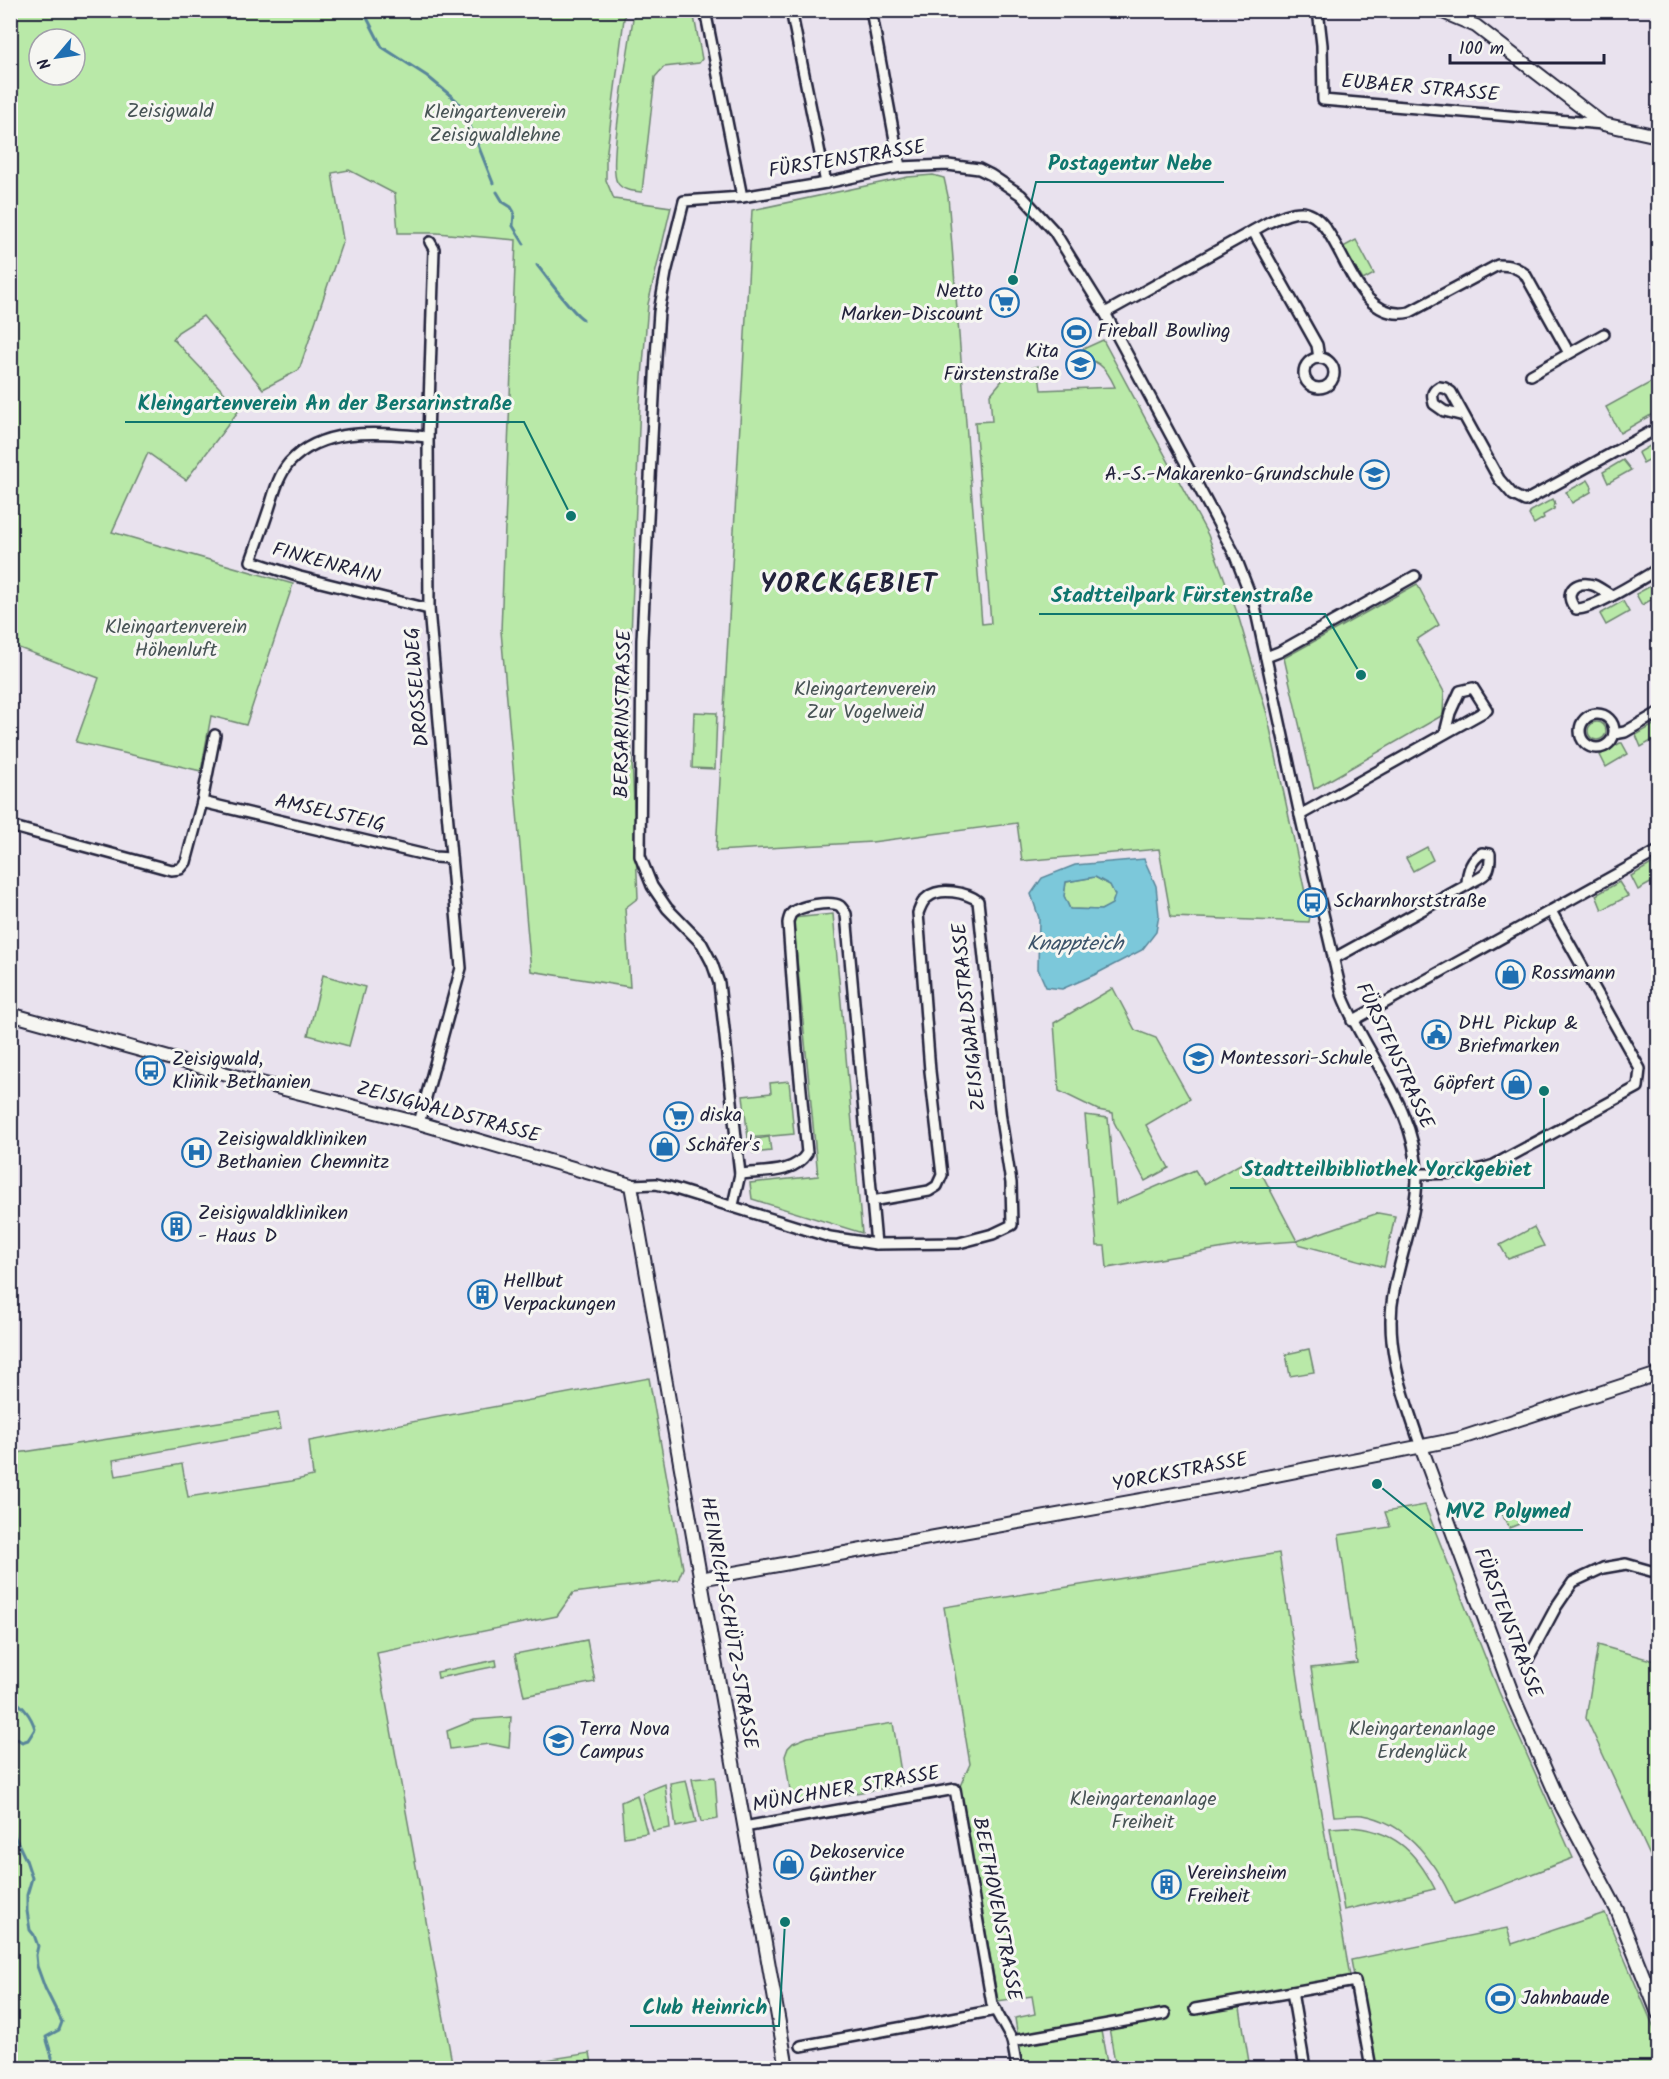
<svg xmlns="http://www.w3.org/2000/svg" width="1669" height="2079" font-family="Kalam,sans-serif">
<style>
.green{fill:#b9e9a8;stroke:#6e8672;stroke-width:1.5;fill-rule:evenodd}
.water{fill:#7cc8da;stroke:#58869a;stroke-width:1.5;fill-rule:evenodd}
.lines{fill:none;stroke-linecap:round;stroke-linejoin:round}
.stream{stroke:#58869a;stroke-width:3}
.street-casing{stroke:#22223b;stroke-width:14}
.secondary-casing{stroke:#22223b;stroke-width:16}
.street{stroke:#f6f6f2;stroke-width:9}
.secondary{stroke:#f6f6f2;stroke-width:12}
.labels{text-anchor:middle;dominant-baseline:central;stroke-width:6;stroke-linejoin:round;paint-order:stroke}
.street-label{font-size:20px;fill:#22223b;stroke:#f6f6f2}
.park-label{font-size:20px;fill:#485456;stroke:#f6f6f2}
.poi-label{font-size:20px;fill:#22223b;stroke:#f6f6f2;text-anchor:start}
.water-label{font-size:21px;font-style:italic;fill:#3d546b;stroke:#f6f6f2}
.district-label{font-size:26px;font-weight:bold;letter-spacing:1.5px;fill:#22223b;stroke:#f6f6f2}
.leader{fill:none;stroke:#0f766e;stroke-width:2}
.callout-dot{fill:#0f766e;stroke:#f6f6f2;stroke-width:2}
.callout-label{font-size:21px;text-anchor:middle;font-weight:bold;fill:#0f766e;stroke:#f6f6f2;stroke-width:6;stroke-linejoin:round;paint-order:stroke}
</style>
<rect width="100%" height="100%" fill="#e9e2ee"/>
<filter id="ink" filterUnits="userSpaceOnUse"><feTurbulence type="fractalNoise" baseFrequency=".0167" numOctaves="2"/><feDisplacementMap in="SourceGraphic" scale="12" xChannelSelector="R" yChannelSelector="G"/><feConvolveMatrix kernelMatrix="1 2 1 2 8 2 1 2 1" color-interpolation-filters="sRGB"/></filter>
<g filter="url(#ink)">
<g class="green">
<path d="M10 11H625L606 158V180L614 199 671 207 648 304 640 401 629 689 638 898 625 908 630 987 531 971 501 631 516 240 437 233H398L395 194 349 170 332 173 343 240 299 370 263 389 203 316 178 332 173 339 240 409 186 480 148 453 112 532 293 584 246 725 211 716 201 771 76 742 99 678 11 645ZM39 39H75V75H39Z"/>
<path d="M634 11H693L702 59 699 63 664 67 655 77 642 192C633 191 622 191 617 182 607 165 631 37 634 11Z"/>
<path d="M933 175 944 178 948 196 982 624 991 623 975 422 992 421 990 395 1005 377 1038 366 1041 390 1115 387C1105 365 1097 359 1073 356L1072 354 1103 340 1208 535 1238 615 1267 714 1310 916 1309 922 1171 917 1159 849 1022 861 1017 823 872 842 716 851 752 210 908 177Z"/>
<path d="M1356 240 1374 274 1363 280 1343 247Z"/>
<path d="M1657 379 1658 411 1620 433 1606 407Z"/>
<path d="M1658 441V455L1643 463 1638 453Z"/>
<path d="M1623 460 1631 470 1608 483 1603 472Z"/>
<path d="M1588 480 1592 487 1591 492 1572 503 1566 492Z"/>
<path d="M1553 499 1555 503 1554 509 1543 515 1544 518 1534 524 1529 515 1531 511Z"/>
<path d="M1658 582V596L1642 605 1636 594Z"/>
<path d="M1417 584 1439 625 1416 640 1444 692 1443 715 1314 789 1284 658Z"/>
<path d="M1623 601 1629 612 1606 625 1600 614Z"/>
<path d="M694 712 717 713 715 769 692 768Z"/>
<circle cx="1597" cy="731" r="9"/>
<path d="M1655 724H1658V737L1641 747 1636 735Z"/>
<path d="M1620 743H1622L1628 754 1606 767 1600 755Z"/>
<path d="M1427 847 1433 860 1413 871 1406 858Z"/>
<path d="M1653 863 1656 864 1658 868V879L1638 890 1631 876Z"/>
<path d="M1095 877 1110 885 1115 895 1112 905 1101 910 1070 909 1064 896 1066 882Z"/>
<path d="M1619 882 1628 896 1602 910 1596 895Z"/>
<path d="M833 914 862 1233 752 1199 750 1183 818 1176 793 918Z"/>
<path d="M323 975 365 987 349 1046 308 1035Z"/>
<path d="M1113 988 1135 1030 1156 1038 1190 1099 1146 1125 1169 1168 1145 1181 1114 1122 1113 1113 1098 1110 1059 1091 1054 1023Z"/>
<path d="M789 1081 794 1134 748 1138 743 1096 771 1093 770 1083Z"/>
<path d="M1085 1115 1108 1118 1116 1204 1195 1170 1204 1184 1253 1157 1297 1241 1378 1213 1395 1216 1384 1267 1298 1244 1297 1241 1242 1245 1107 1268 1105 1246H1097Z"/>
<path d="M769 1137 771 1151 753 1153 751 1140Z"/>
<path d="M1534 1227 1544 1246 1508 1259 1500 1245Z"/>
<path d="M1309 1349 1314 1372 1290 1376 1286 1354Z"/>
<path d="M649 1378 683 1568 678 1580 573 1593 557 1616 377 1653 453 2068H11V1454L278 1413 281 1429 113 1460 116 1476 182 1464 188 1497 292 1481 313 1476 309 1441Z"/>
<path d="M1510 1503 1519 1524 1509 1528 1499 1508Z"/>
<path d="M1425 1505 1499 1692 1573 1858 1454 1904C1437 1865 1409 1823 1363 1815 1354 1814 1343 1816 1334 1816L1311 1668 1357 1663 1339 1535 1390 1527 1385 1512Z"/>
<path d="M1279 1553 1303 1711 1351 1982 1239 2002 1250 2068H1116L1108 2022 1018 2038 1015 2018 1035 2014 1032 1996 998 2001 960 1786 970 1764 944 1607Z"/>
<path d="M587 1640 595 1682 524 1696 515 1654Z"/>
<path d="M1598 1645 1658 1662V1873L1586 1718Z"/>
<path d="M496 1660 497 1666 438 1678 437 1672Z"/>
<path d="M511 1717 509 1748 489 1744 450 1749 447 1731 474 1720Z"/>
<path d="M893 1723 903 1785 792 1804 785 1756 788 1748 793 1743 808 1737Z"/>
<path d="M715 1777 718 1819 701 1822 692 1779Z"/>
<path d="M686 1780 696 1823 676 1827 670 1783Z"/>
<path d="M665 1784 670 1828 653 1831 642 1793Z"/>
<path d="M637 1795 647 1833 624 1837 621 1802Z"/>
<path d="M1347 1827C1393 1829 1415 1850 1435 1889L1344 1910 1330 1828Z"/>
<path d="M1605 1913 1658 2037V2068H1371L1351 1960 1507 1928 1512 1944Z"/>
<path d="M1101 2031 1108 2068H1022L1018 2046Z"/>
<path d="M590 2053 593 2068H495Z"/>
</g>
<path class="water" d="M1144 859 1156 886 1159 915 1156 932 1142 950 1094 975 1062 989 1046 987 1038 969 1039 918 1031 894 1042 878 1075 865ZM1095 877 1110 885 1115 895 1112 904 1101 910 1070 909 1064 896 1066 882Z"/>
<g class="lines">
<g class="stream">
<path d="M363 10 382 47 427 76 456 100 461 106 471 129"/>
<path d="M476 140 493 183"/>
<path d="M497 192 503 202 511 207 514 212 513 226 524 244"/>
<path d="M537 265C546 276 573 314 583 319"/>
<path d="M10 1697C23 1706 31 1715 35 1729L28 1740 22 1742 14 1737 10 1738"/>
<path d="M10 1810 15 1837 26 1860 32 1878 27 1895V1911L30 1930 34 1935 38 1946 36 1955 37 1966 45 1988 62 2022 59 2030 46 2037 52 2057 51 2068"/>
</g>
<defs>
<g id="street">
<path d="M705 10 742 197"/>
<path d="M791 10 826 183"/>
<path d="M871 10 900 167"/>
<path d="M1318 10 1322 45 1323 100 1603 124"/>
<path d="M1253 231 1317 345 1319 358"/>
<path d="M1105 313 1265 224C1276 219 1288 212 1301 212 1343 213 1347 326 1410 312L1498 265C1510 265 1516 267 1525 274L1569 353"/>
<circle cx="1319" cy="373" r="15"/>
<path d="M1531 375 1604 334"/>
<path d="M1464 416 1444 411 1434 404C1432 396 1431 392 1439 387L1445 388 1451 392 1499 479 1513 495 1525 501 1658 428"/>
<path d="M428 437C382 433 323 425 289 463 278 476 274 494 269 509 263 527 257 544 251 561L300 577 429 609"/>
<path d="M1610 595C1605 592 1599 587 1593 585 1575 579 1562 594 1576 609 1593 610 1641 579 1658 569"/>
<path d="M1266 657 1279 652 1415 576"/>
<circle cx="1597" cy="731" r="17"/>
<path d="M1614 734 1625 732 1658 713"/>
<path d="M202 802 215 735"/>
<path d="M1300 815 1487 710 1473 688 1460 691 1450 713 1445 733"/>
<path d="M10 826 171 870 180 869 186 862 202 802 434 857 451 858"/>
<path d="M1333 959 1467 885C1484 875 1491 876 1490 854L1482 853C1471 860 1467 872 1467 885"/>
<path d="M1352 1021 1658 851"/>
<path d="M419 1123 461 968 429 609 428 437 434 249 430 242"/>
<path d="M740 1174C762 1171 794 1175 807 1153L797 1048 788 923C788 921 790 915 791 914 798 906 831 900 840 906 842 908 844 911 846 914L876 1244"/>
<path d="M1417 1174C1444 1174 1468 1174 1494 1165L1638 1087 1640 1069 1551 911"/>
<path d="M631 1185 656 1184 669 1187 830 1237 876 1244 959 1243 993 1234 1012 1225 1011 1183 1001 1119 978 901C966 892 940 887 928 897 922 901 921 906 918 913L930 1071 942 1175 937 1186 929 1191 872 1201"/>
<path d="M733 1205 740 1174 719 983 712 963 702 944 667 908 652 886 640 856 642 640 656 357 659 312 666 273 684 201 742 197 826 183 900 167 948 165 979 169 991 175 1021 195 1054 231 1105 313 1234 553 1255 607 1300 815 1342 995C1365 1054 1416 1108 1417 1175 1417 1215 1401 1252 1394 1291 1383 1344 1404 1397 1421 1447"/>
<path d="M1527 1661 1556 1607 1573 1582 1603 1568 1626 1564 1658 1573"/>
<path d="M744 1827 955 1789 992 2004 1012 2040 1017 2068"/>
<path d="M1292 1992 1305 2068"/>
<path d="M1195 2009 1355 1981 1371 2068"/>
<path d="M1012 2041 1165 2014"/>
<path d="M801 2046 996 2010"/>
</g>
<g id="secondary">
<path d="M1438 10 1476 26 1603 124 1658 136"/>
<path d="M10 1014 245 1079 419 1123 631 1185 787 2068"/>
<path d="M1421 1447 1515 1701 1559 1801 1617 1910 1658 2013"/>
<path d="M700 1579 1236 1483 1458 1439 1658 1374"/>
</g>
</defs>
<use href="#street" class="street-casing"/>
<use href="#secondary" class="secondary-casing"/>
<use href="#street" class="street"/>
<use href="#secondary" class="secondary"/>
</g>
</g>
<defs>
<symbol id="supermarket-ring" viewBox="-11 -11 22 22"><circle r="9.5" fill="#f6f6f2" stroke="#1f6fb2" stroke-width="1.5"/><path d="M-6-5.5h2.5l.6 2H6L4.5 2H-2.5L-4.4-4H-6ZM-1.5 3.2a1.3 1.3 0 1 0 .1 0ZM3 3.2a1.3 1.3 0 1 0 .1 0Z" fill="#1f6fb2"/></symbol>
<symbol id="stadium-ring" viewBox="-11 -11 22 22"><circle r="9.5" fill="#f6f6f2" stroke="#1f6fb2" stroke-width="1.5"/><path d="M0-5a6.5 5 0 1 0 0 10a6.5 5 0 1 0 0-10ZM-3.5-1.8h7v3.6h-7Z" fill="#1f6fb2"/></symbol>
<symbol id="school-ring" viewBox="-11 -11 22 22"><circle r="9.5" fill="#f6f6f2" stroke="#1f6fb2" stroke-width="1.5"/><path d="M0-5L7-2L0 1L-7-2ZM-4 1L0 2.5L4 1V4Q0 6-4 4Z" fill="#1f6fb2"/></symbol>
<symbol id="bus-ring" viewBox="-11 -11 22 22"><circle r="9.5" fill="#f6f6f2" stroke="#1f6fb2" stroke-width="1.5"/><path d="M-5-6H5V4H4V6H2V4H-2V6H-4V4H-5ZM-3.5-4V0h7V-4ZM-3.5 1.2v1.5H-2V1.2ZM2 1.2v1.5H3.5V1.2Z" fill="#1f6fb2"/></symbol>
<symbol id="shop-ring" viewBox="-11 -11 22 22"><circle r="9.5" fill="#f6f6f2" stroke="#1f6fb2" stroke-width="1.5"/><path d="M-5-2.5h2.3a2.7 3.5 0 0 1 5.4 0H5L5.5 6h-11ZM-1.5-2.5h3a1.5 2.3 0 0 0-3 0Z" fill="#1f6fb2"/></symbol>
<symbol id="civic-ring" viewBox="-11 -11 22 22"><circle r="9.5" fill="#f6f6f2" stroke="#1f6fb2" stroke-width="1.5"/><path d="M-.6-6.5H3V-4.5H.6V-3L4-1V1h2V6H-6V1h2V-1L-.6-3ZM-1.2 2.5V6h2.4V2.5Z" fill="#1f6fb2"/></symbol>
<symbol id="hospital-ring" viewBox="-11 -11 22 22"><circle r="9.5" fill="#f6f6f2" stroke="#1f6fb2" stroke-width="1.5"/><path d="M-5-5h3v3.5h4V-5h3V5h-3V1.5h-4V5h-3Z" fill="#1f6fb2"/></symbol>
<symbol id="building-ring" viewBox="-11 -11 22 22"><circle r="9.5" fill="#f6f6f2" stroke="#1f6fb2" stroke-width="1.5"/><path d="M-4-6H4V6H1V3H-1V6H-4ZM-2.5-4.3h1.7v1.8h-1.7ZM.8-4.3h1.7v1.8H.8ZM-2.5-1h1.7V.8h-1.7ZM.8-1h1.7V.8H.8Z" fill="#1f6fb2"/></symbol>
</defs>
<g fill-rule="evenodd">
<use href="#supermarket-ring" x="988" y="286" width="33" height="33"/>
<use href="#stadium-ring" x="1060" y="316" width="33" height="33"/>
<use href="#school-ring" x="1064" y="348" width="33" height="33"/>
<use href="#school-ring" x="1358" y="458" width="33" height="33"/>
<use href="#bus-ring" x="1296" y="886" width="33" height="33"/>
<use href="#shop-ring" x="1494" y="958" width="33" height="33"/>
<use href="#civic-ring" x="1420" y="1018" width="33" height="33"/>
<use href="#school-ring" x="1182" y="1042" width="33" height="33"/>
<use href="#bus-ring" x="134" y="1054" width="33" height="33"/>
<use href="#shop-ring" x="1500" y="1068" width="33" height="33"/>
<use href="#supermarket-ring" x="662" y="1100" width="33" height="33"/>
<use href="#shop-ring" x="648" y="1130" width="33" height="33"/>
<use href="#hospital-ring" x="180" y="1136" width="33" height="33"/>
<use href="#building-ring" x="160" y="1210" width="33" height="33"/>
<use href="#building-ring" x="466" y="1278" width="33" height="33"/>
<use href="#school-ring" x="542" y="1724" width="33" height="33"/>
<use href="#shop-ring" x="772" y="1848" width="33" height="33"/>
<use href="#building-ring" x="1150" y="1868" width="33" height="33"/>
<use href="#stadium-ring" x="1484" y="1982" width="33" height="33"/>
</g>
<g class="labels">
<g class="street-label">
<text transform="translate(1420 89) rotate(5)">EUBAER STRASSE</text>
<text transform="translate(847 160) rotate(-9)">FÜRSTENSTRASSE</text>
<text transform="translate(326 564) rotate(15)">FINKENRAIN</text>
<text transform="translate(418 687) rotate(-95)">DROSSELWEG</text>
<text transform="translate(624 714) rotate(-89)">BERSARINSTRASSE</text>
<text transform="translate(330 814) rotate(13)">AMSELSTEIG</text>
<text transform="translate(970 1017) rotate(-96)">ZEISIGWALDSTRASSE</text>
<text transform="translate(1394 1056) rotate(65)">FÜRSTENSTRASSE</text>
<text transform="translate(448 1113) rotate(15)">ZEISIGWALDSTRASSE</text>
<text transform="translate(1180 1473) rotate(-11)">YORCKSTRASSE</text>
<text transform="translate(728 1623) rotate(80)">HEINRICH-SCHÜTZ-STRASSE</text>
<text transform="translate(1507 1623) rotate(69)">FÜRSTENSTRASSE</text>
<text transform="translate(846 1790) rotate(-10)">MÜNCHNER STRASSE</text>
<text transform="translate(996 1909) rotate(79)">BEETHOVENSTRASSE</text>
</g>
<g class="park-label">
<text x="170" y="112">Zeisigwald</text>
<text x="495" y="113">Kleingartenverein<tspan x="495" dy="23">Zeisigwaldlehne</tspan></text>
<text x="176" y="628">Kleingartenverein<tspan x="176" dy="23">Höhenluft</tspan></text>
<text x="865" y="690">Kleingartenverein<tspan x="865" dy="23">Zur Vogelweid</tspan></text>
<text x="1422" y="1730">Kleingartenanlage<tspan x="1422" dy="23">Erdenglück</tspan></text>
<text x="1143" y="1800">Kleingartenanlage<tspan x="1143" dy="23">Freiheit</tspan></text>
</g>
<g class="poi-label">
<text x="983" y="292" text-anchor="end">Netto<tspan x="983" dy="23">Marken-Discount</tspan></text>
<text x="1097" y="332">Fireball Bowling</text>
<text x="1059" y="352" text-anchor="end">Kita<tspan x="1059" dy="23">Fürstenstraße</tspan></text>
<text x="1354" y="475" text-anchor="end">A.-S.-Makarenko-Grundschule</text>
<text x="1334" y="902">Scharnhorststraße</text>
<text x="1531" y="974">Rossmann</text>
<text x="1458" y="1024">DHL Pickup &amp;<tspan x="1458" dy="23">Briefmarken</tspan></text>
<text x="1220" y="1059">Montessori-Schule</text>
<text x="172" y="1060">Zeisigwald,<tspan x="172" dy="23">Klinik Bethanien</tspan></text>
<text x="1495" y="1084" text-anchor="end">Göpfert</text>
<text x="700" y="1116">diska</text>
<text x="217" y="1140">Zeisigwaldkliniken<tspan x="217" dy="23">Bethanien Chemnitz</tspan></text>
<text x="686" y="1146">Schäfer's</text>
<text x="198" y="1214">Zeisigwaldkliniken<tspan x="198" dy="23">- Haus D</tspan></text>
<text x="503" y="1282">Hellbut<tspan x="503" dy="23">Verpackungen</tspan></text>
<text x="579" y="1730">Terra Nova<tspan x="579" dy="23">Campus</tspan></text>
<text x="809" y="1853">Dekoservice<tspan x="809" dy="23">Günther</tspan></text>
<text x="1187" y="1874">Vereinsheim<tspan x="1187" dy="23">Freiheit</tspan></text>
<text x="1521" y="1999">Jahnbaude</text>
</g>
<g class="water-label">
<text x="1075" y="944">Knappteich</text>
</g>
<g class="district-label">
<text x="849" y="585">YORCKGEBIET</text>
</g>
</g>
<path class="leader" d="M1013 280L1036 182H1224M571 516L524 422H125M1361 675L1325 614H1039M1544 1091L1544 1188H1230M1377 1484L1434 1530H1583M785 1922L779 2026H630"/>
<g class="callout-dot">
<circle cx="1013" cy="280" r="6"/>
<circle cx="571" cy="516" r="6"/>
<circle cx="1361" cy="675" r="6"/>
<circle cx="1544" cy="1091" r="6"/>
<circle cx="1377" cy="1484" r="6"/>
<circle cx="785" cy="1922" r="6"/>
</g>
<g class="callout-label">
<text x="1130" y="170">Postagentur Nebe</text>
<text x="325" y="410">Kleingartenverein An der Bersarinstraße</text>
<text x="1182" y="602">Stadtteilpark Fürstenstraße</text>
<text x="1387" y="1176">Stadtteilbibliothek Yorckgebiet</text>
<text x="1508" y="1518">MVZ Polymed</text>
<text x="705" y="2014">Club Heinrich</text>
</g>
<rect width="1669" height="2079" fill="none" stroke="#f6f6f2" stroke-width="36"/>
<rect x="18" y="18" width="1633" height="2043" fill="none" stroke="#22223b" stroke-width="2" filter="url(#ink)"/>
<g transform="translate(57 57) rotate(241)"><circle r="28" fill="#f6f6f2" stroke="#a1a1a9" stroke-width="1.5"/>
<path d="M0-4.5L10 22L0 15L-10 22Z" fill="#1f6fb2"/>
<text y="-9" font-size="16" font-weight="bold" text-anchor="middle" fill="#22223b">N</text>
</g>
<path d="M1450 54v9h154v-9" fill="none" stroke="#22223b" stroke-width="3"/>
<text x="1459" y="54" font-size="18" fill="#22223b" stroke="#f6f6f2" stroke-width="4.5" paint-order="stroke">100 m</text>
</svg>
